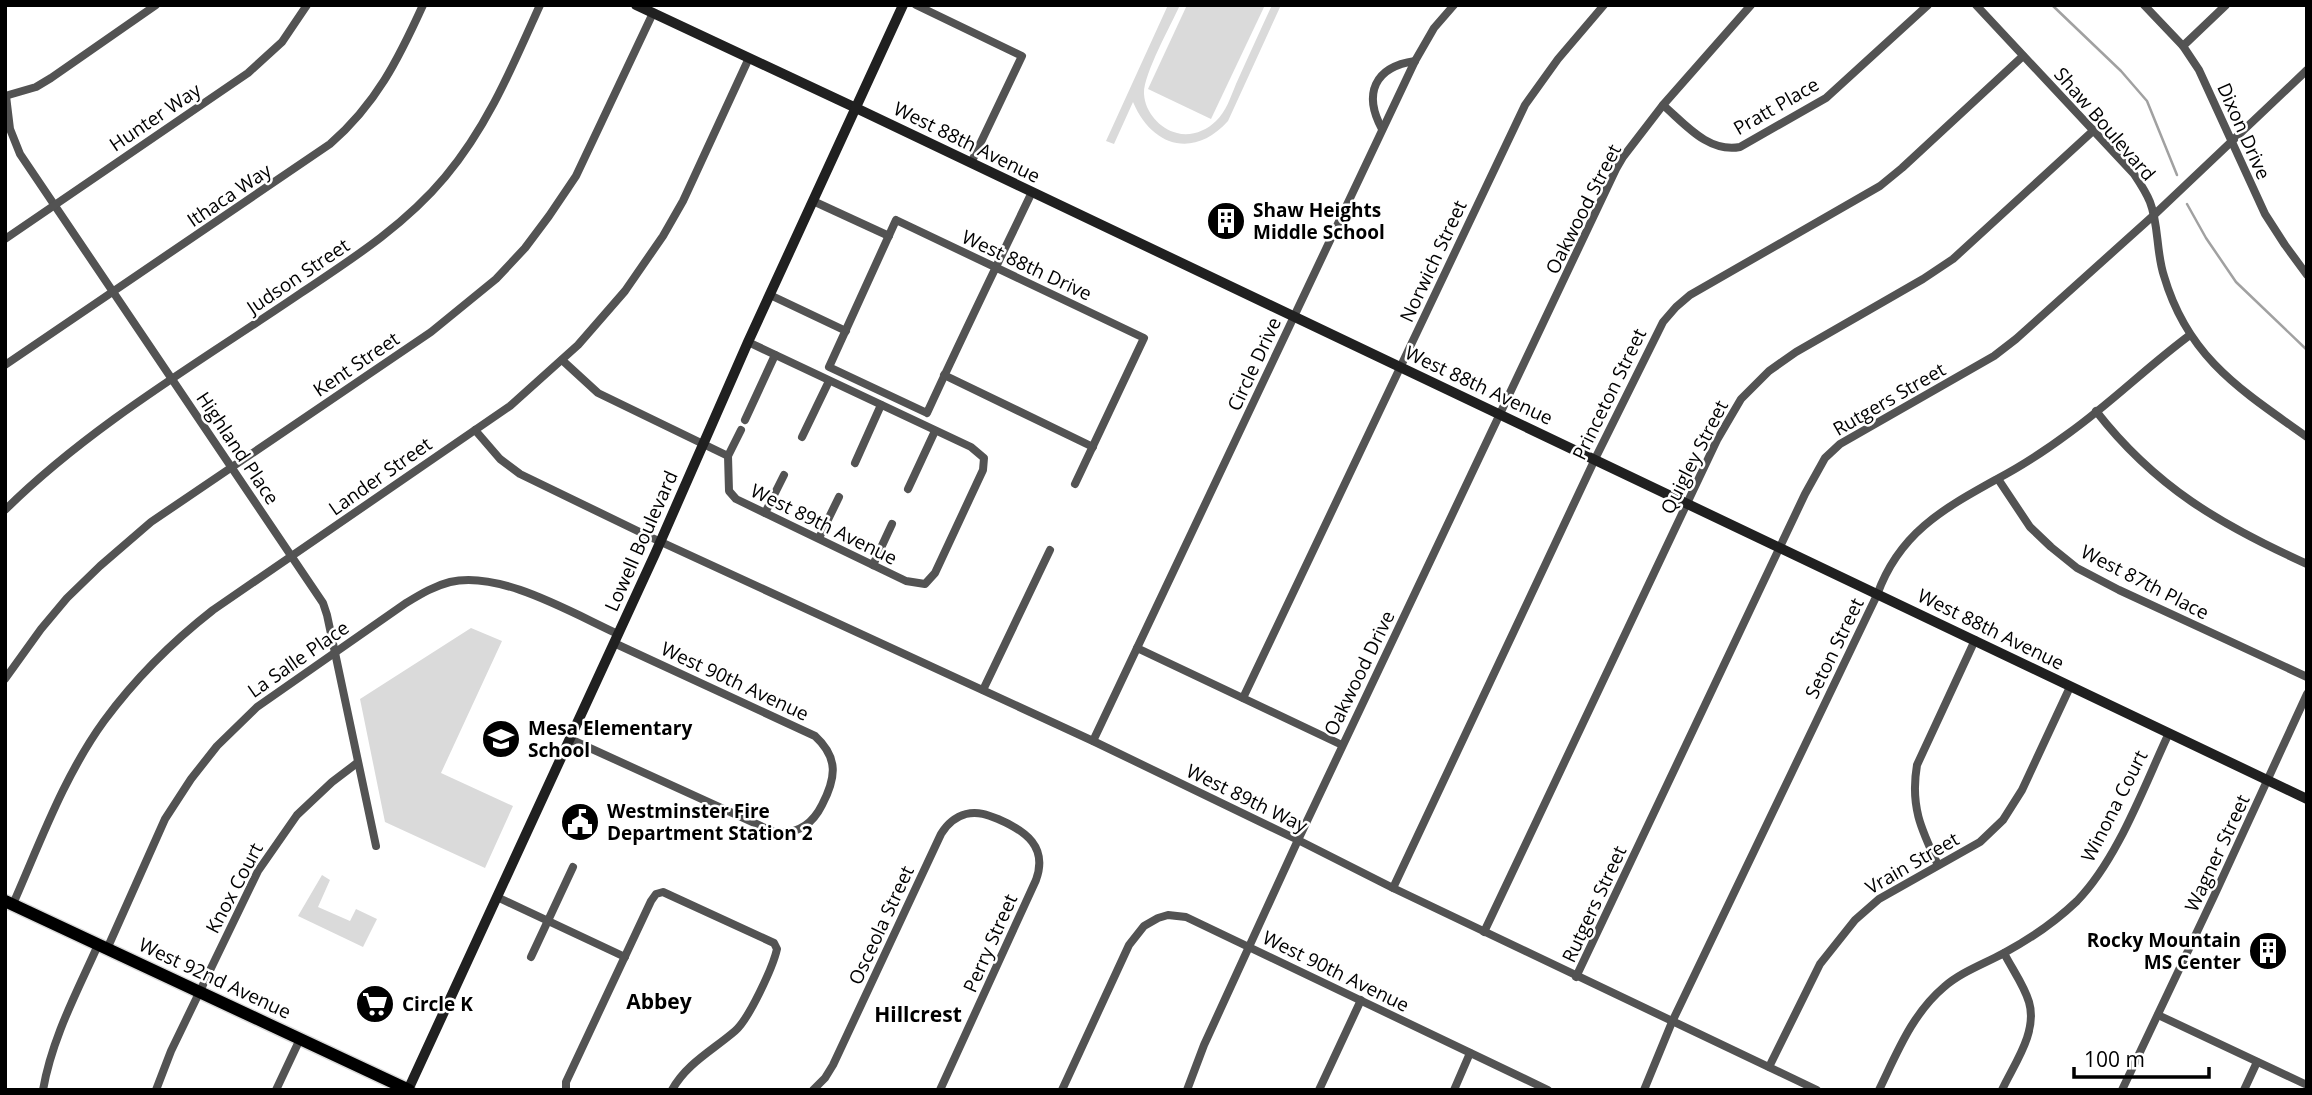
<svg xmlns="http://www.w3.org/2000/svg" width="2312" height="1095" font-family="'Open Sans',sans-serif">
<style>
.green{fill:#dadada}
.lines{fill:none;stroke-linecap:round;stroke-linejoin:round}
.stream{stroke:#a1a1a1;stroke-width:2.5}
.primary-casing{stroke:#dbdbdb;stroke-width:15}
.street{stroke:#535353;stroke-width:8}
.secondary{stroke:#202020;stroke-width:10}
.primary{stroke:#000;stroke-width:12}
.labels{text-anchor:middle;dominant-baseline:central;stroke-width:5;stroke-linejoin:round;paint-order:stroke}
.street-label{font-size:19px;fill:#000;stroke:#fff}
.poi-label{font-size:19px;font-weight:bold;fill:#000;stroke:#fff;text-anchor:start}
.neighbourhood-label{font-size:21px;font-weight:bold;fill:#000;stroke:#fff}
</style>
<rect width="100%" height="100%" fill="#fff"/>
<g class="green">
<path d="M1168 5H1180C1171 25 1143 75 1144 94 1145 112 1160 129 1177 133 1190 137 1206 131 1216 121 1226 112 1231 96 1236 84 1248 57 1260 31 1272 5H1281L1228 121C1194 159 1152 147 1133 102L1114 144 1106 141Z"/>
<path d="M1187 5H1265L1211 119 1148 89Z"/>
<path d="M471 628 502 641 441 773 513 806 485 868 385 822 360 699Z"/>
<path d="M322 875 330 880 318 907 350 921 356 909 377 919 363 947 298 916Z"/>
</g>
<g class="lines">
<g class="stream">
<path d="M2052 5 2121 71 2147 101 2177 175"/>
<path d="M2187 204 2206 238 2236 282 2307 350"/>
</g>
<defs>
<path id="primary" d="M5 901 409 1090"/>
</defs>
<use href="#primary" class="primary-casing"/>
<g class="street">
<path d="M916 5 1022 56 971 163"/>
<path d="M1976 5 2134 174C2140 183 2146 192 2150 202 2159 225 2156 252 2164 276 2188 358 2241 390 2307 437"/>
<path d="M2144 5 2183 46 2199 70 2265 214 2285 245 2307 275"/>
<path d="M2183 46 2226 5"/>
<path d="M5 96 36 87 51 78 156 5"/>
<path d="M6 96 10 129 20 154 323 603 327 615 376 846"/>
<path d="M1663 105C1685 124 1708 153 1740 147L1826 98 1928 5"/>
<path d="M1382 129C1363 94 1374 67 1415 61"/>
<path d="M1032 192C997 265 961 339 927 413L829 367 896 220C979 260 1062 299 1144 338L1075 484"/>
<path d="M813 201 889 236"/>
<path d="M5 239 248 73 282 42 307 5"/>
<path d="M770 295 846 331"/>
<path d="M562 360 598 393 728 456 729 491 736 499 906 581 925 584 935 573 983 470 984 458 971 447 748 342"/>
<path d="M5 365 330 144C376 104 398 60 423 5"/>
<path d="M944 375 1093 447"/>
<path d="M2096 411C2155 487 2221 525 2307 564"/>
<path d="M745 420 775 355"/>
<path d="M475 430 500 459 520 474 648 536 1093 741 1298 840 1393 888 1817 1090"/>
<path d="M802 437 829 381"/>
<path d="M728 456 741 430"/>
<path d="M855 463 881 405"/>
<path d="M1998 479 2030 527 2051 547 2077 568 2119 590 2307 677"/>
<path d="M908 489 935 431"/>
<path d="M5 510C91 425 201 361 301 293 352 259 405 225 445 177 488 126 513 65 540 5"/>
<path d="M765 513 784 475"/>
<path d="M819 538 839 497"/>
<path d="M873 565 892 524"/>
<path d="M1137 648 1342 745"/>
<path d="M5 679 41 629 67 598 100 566 151 522 431 332 496 279 525 248 549 216 576 176 653 13"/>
<path d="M983 690 1050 550"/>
<path d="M1243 698 1525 105 1558 59 1604 5"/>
<path d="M570 739 774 832C797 835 812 825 822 805 836 778 839 758 815 736L614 643"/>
<path d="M1093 741 1415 61 1434 28 1454 5"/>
<path d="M1938 865C1921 829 1910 806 1917 765L1975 640"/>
<path d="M1393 888 1595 459 1663 322 1676 307 1690 295 1880 186 1902 168 2023 56"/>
<path d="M497 897 625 957"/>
<path d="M13 904C40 843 64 776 104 721 135 679 172 642 213 610L510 406 578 345 625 291 663 236 683 201 749 58"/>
<path d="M1484 932 1717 440 1741 399 1769 371 1796 352 1923 279 1953 259 2094 130"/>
<path d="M107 949 165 819 191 779 217 746 257 707 406 603C421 594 434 586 450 582 500 570 572 613 618 634"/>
<path d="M531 957 573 867"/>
<path d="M1576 977 1805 494 1825 458 1840 444 1994 356 2016 339 2154 215 2307 70"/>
<path d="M2158 1015 2307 1085"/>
<path d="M1769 1067 1820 964 1855 920 1879 899 1980 842 2003 820 2022 790 2070 687"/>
<path d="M43 1090C52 1038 77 992 98 945"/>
<path d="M156 1090 171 1051 258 871 297 815 332 782 357 763"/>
<path d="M276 1090 300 1039"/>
<path d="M566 1090V1082L651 901 656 894 663 892 774 943 777 949C773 967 749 1019 735 1031 713 1050 686 1064 672 1090"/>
<path d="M813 1090 825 1078 833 1065 941 834C947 824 955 817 966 814 978 811 988 815 998 819 1026 831 1048 847 1036 880L940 1090"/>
<path d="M1062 1090 1129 945 1144 926 1158 918 1168 915 1186 917 1548 1090"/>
<path d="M1187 1090 1204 1045 1298 840 1616 169 1623 157 1663 105 1751 5"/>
<path d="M1319 1090 1361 1000"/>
<path d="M1454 1090 1470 1053"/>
<path d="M1644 1090 1672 1022 1877 595C1899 533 1943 509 1997 479 2022 466 2046 450 2069 433 2111 403 2148 366 2190 335"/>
<path d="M1879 1090C1897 1053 1912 1014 1944 987 1961 972 1984 964 2004 953 2030 939 2055 922 2077 901 2118 859 2144 786 2169 733"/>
<path d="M2002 1090C2014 1064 2038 1032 2029 1002 2024 985 2012 969 2004 953"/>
<path d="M2122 1090 2214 896 2307 694"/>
<path d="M2244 1090 2257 1062"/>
</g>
<g class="secondary">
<path d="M636 5 856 108 2307 799"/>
<path d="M408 1090 655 554 748 342 903 5"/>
</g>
<use href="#primary" class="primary"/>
</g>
<defs>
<symbol id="building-disc" viewBox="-11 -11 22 22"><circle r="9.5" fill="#000" stroke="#fff"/><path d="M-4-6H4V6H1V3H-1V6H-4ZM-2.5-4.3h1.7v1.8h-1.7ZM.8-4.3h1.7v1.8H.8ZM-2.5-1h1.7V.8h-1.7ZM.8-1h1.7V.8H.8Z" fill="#fff"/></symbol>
<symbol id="school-disc" viewBox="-11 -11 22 22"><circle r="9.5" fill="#000" stroke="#fff"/><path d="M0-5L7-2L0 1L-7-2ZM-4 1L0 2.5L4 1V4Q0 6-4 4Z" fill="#fff"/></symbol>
<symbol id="civic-disc" viewBox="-11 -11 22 22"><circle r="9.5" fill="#000" stroke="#fff"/><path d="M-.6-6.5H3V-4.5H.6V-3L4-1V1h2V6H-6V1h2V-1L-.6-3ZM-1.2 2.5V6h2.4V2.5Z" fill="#fff"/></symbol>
<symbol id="supermarket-disc" viewBox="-11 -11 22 22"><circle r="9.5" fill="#000" stroke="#fff"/><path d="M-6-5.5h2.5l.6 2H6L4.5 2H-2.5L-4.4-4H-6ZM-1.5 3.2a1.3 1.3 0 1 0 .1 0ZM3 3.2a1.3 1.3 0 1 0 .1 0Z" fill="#fff"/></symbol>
</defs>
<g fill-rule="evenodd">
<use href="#building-disc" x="1204" y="199" width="44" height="44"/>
<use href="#school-disc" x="479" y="717" width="44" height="44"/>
<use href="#civic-disc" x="558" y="800" width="44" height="44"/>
<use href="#building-disc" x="2246" y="929" width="44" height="44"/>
<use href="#supermarket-disc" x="353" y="982" width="44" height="44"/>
</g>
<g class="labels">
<g class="street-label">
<text transform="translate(1776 106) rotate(-30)">Pratt Place</text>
<text transform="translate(155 117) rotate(-34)">Hunter Way</text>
<text transform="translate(2105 124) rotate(49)">Shaw Boulevard</text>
<text transform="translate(2244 131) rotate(66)">Dixon Drive</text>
<text transform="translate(967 142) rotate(26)">West 88th Avenue</text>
<text transform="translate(229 195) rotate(-34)">Ithaca Way</text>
<text transform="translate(1583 209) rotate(-63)">Oakwood Street</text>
<text transform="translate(1433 261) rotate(-65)">Norwich Street</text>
<text transform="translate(1027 265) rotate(25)">West 88th Drive</text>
<text transform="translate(298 276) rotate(-34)">Judson Street</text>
<text transform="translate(356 364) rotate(-34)">Kent Street</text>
<text transform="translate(1254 364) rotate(-65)">Circle Drive</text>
<text transform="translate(1479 385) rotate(25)">West 88th Avenue</text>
<text transform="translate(1609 394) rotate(-64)">Princeton Street</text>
<text transform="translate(1889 399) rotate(-30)">Rutgers Street</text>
<text transform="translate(238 448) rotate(56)">Highland Place</text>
<text transform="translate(1694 457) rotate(-63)">Quigley Street</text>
<text transform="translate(380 476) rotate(-35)">Lander Street</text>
<text transform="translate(824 524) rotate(26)">West 89th Avenue</text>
<text transform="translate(641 541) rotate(-66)">Lowell Boulevard</text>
<text transform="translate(2145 582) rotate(27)">West 87th Place</text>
<text transform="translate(1991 629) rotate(26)">West 88th Avenue</text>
<text transform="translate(1834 648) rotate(-64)">Seton Street</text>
<text transform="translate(298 659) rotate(-35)">La Salle Place</text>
<text transform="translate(1359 673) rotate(-64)">Oakwood Drive</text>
<text transform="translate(735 681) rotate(25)">West 90th Avenue</text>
<text transform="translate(1247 798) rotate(26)">West 89th Way</text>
<text transform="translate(2114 806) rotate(-63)">Winona Court</text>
<text transform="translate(2217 853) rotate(-65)">Wagner Street</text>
<text transform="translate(1912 863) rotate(-30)">Vrain Street</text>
<text transform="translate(234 888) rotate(-62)">Knox Court</text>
<text transform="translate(1594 904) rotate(-65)">Rutgers Street</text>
<text transform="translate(881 925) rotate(-65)">Osceola Street</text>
<text transform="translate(990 943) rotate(-66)">Perry Street</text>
<text transform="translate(1336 971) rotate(26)">West 90th Avenue</text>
<text transform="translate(215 978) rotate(25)">West 92nd Avenue</text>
</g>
<g class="poi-label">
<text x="1253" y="210">Shaw Heights<tspan x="1253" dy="22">Middle School</tspan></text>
<text x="528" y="728">Mesa Elementary<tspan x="528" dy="22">School</tspan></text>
<text x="607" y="811">Westminster Fire<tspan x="607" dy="22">Department Station 2</tspan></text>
<text x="2241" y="940" text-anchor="end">Rocky Mountain<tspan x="2241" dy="22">MS Center</tspan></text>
<text x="402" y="1004">Circle K</text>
</g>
<g class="neighbourhood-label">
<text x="659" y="1001">Abbey</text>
<text x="918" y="1014">Hillcrest</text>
</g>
</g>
<rect width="2312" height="1095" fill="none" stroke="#000000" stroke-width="14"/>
<path d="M2074 1067v10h135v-10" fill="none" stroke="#000000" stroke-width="3.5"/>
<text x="2084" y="1067" font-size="21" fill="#000000" stroke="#ffffff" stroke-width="5" paint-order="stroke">100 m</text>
</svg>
